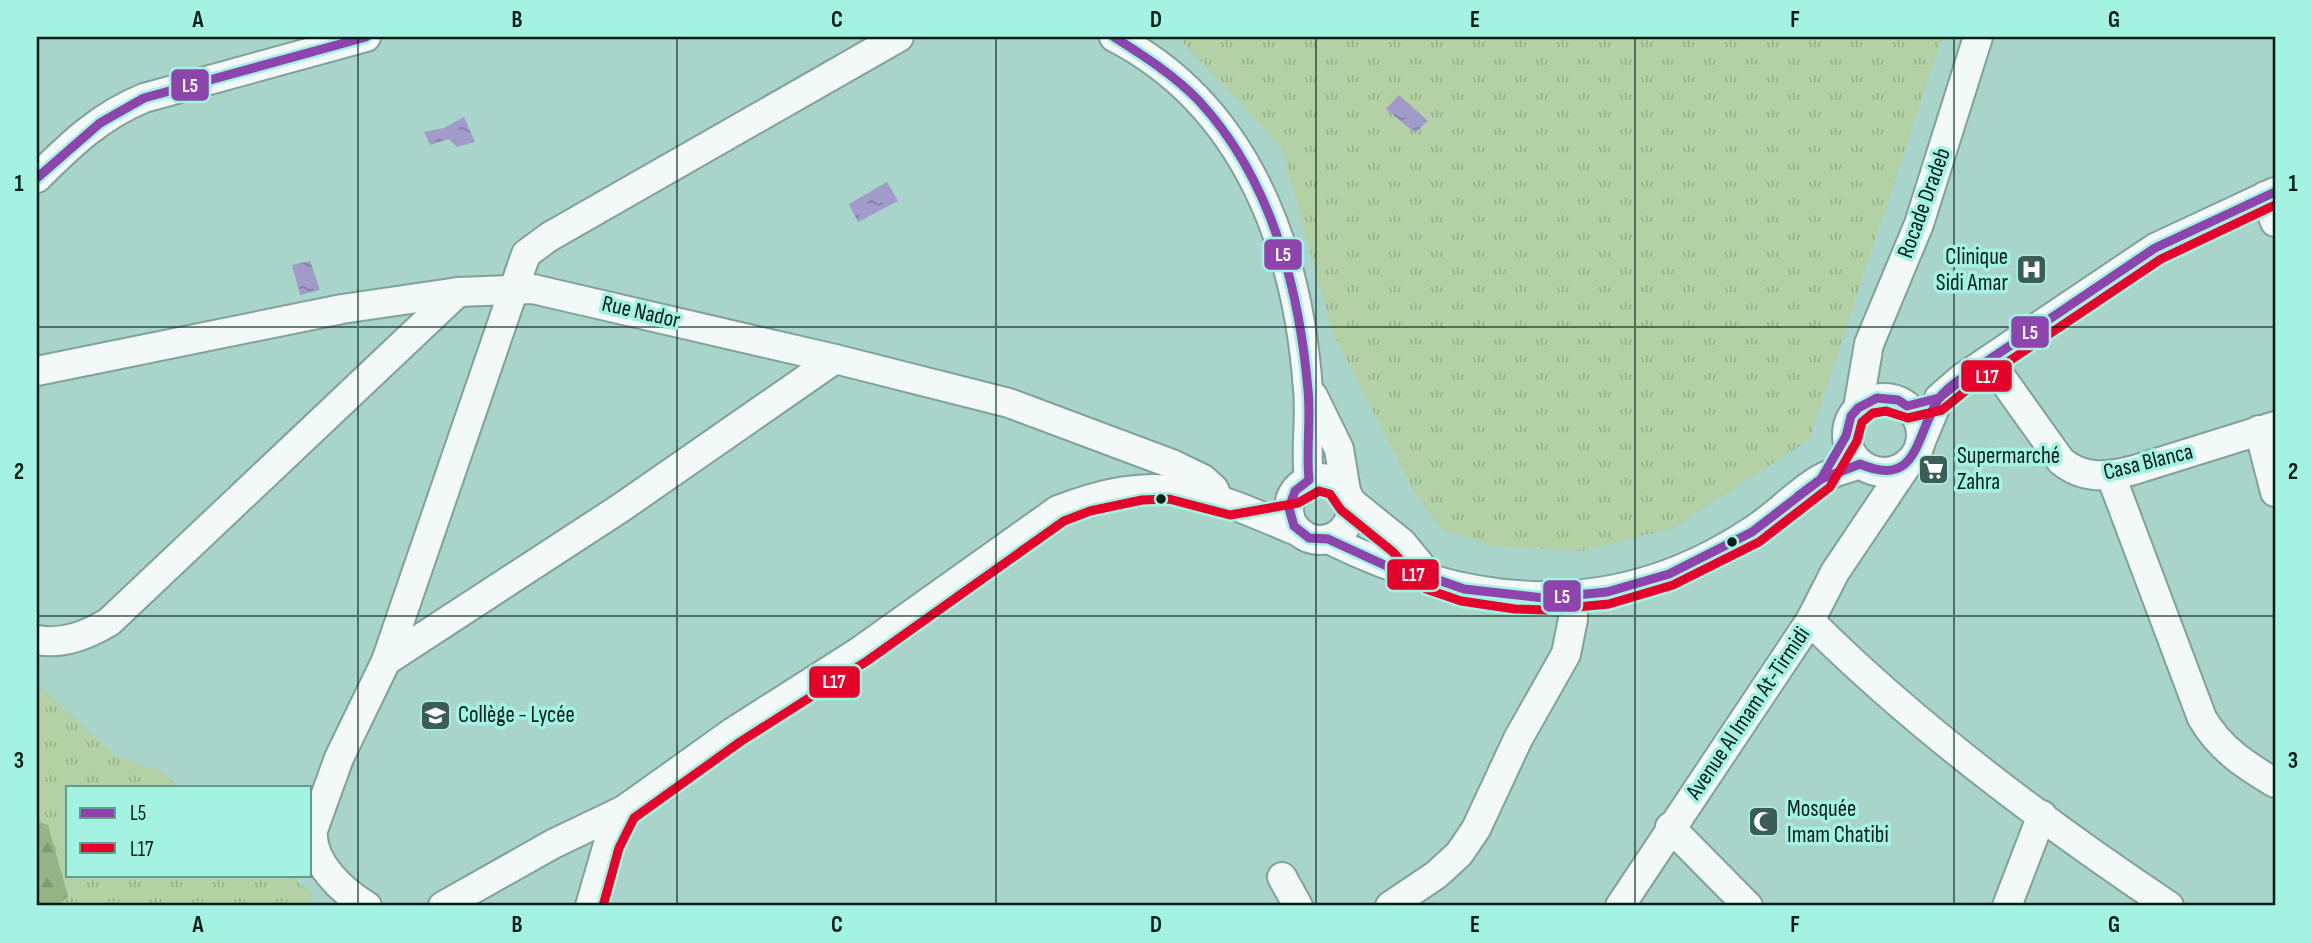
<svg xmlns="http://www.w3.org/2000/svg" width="2312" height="943" font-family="'Sofia Sans Condensed',sans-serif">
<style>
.grass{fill:url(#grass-tufts)}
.forest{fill:url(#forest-firs)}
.water{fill:url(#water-ripples)}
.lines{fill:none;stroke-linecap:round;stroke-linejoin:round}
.minor-casing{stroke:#80a29b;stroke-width:32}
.minor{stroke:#f2f9f7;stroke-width:28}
.bus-1-casing{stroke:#a4f2e2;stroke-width:14}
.bus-2-casing{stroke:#a4f2e2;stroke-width:14}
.bus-1{stroke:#8e44ad;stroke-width:9}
.bus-2{stroke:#e4002b;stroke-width:9}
.grid{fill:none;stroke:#001d17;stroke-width:2;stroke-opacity:0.55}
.bus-dot{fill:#001d17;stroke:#a4f2e2;stroke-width:2.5}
.labels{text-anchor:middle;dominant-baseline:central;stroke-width:7;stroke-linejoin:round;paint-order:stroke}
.street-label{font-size:23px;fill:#001d17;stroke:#a4f2e2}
.poi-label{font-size:23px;fill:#001d17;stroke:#a4f2e2;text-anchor:start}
.line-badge{stroke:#a4f2e2;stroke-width:2.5}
.badge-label{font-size:19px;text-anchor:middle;font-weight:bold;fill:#fff}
.neatline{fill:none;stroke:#001d17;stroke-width:2.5}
.grid-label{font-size:23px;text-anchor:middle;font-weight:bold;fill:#001d17}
</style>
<defs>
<pattern id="grass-tufts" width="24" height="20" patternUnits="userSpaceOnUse" patternTransform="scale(1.75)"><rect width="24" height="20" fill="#b4d1a5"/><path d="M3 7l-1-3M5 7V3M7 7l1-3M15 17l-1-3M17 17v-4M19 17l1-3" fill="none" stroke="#99b38d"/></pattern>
<pattern id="forest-firs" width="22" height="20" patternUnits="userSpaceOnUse" patternTransform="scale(1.75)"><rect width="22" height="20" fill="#96b485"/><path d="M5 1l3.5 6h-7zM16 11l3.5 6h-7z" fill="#809a72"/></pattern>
<pattern id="water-ripples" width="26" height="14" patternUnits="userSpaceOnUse" patternTransform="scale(1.75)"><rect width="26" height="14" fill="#a09bc9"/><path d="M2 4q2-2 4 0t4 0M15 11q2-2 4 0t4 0" fill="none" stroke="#807ea2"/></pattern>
</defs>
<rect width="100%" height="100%" fill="#a8d4ca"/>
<g class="grass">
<path d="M1178 37H1942L1809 440 1672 528 1584 551 1494 546 1443 530 1415 493 1333 333 1281 146Z"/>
<path d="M37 684 114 755 159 770 180 787H68V875H289L312 893 311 906H58L68 895 48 825 37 821Z"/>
</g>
<path class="forest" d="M37 821 48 825 68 896 58 906H37Z"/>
<g class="water">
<path d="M1399 95 1428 121 1415 133 1386 109Z"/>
<path d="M464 117 475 142 457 147 449 139 430 145 424 132 444 128Z"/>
<path d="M887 182 898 201 858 222 849 204Z"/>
<path d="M310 261 320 290 300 295 292 265Z"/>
</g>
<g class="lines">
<defs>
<g id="minor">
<path d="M1114 37C1246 105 1298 248 1308 390 1311 421 1305 450 1309 480"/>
<path d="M37 178C70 145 100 116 144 98L366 37"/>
<path d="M2265 196 2275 222"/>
<path d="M1989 360 2061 461C2084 480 2108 477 2134 470L2275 426"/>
<path d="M37 371 342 309 458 292 533 289 835 359 1009 403 1172 464 1203 479 1214 489 1218 500"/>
<path d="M1313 396 1339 449 1346 491"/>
<circle cx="1884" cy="435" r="37"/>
<path d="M1858 408 1869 344 1919 224 1978 37"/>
<path d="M2259 430 2275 492"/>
<path d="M1920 444 1939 398 1962 378 2155 248 2275 192"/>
<path d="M2111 476 2202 718C2220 749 2245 765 2275 783"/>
<circle cx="1320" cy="509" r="31"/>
<path d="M1350 501 1402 543 1430 577"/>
<path d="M1328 539C1472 610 1613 623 1752 531 1776 516 1796 493 1820 479 1832 472 1847 469 1860 464"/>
<path d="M1810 621C1915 726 2045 823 2169 906"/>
<path d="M37 640C63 645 87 635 109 622L458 292"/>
<path d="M386 661 622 507 835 359"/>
<path d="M1670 827 1748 906"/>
<path d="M1282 877 1298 906"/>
<path d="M367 906C343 892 310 862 313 830L339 758 386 661 526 254 549 237 899 37"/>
<path d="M443 906 553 844 624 810"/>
<path d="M590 906 608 844 624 810 733 732 860 651 1058 510C1161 470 1205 492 1301 533"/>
<path d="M1390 906 1436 875 1459 854 1476 829 1518 739 1566 654 1573 619V596"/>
<path d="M1620 906 1810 621 1835 572 1909 462"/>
<path d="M2007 906 2042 815"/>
</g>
</defs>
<use href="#minor" class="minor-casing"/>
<use href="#minor" class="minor"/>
<defs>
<g id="bus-1">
<path d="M1114 37C1144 56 1174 75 1199 101 1271 179 1299 287 1308 390 1311 420 1306 450 1309 480L1295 491 1289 508 1294 526 1309 538 1328 539 1404 574 1430 577 1464 589 1544 598 1607 592 1669 574 1752 532 1821 479 1860 464C1918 489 1915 437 1938 400 1944 391 1953 384 1962 378L2155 248 2275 192"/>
<path d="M37 178 100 123 144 98 366 37"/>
<path d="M1798 496 1821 479 1846 436 1851 416 1858 408 1877 398 1898 400 1907 406 1939 398 1978 367"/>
</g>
<path id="bus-2" d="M603 906 619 848 634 818 740 742 867 661 1064 521 1090 511 1142 500 1169 499 1230 515 1298 503 1319 491 1330 494 1341 510 1393 552 1426 589 1461 601 1515 609 1545 610 1609 604 1673 585 1759 542 1830 487 1857 441 1862 422 1873 413 1886 411 1908 418 1942 410 1969 388 2161 259 2275 205"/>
</defs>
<use href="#bus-1" class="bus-1-casing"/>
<use href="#bus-2" class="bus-2-casing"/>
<use href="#bus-1" class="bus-1"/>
<use href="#bus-2" class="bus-2"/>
</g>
<path class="grid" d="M358 37V906M677 37V906M996 37V906M1316 37V906M1635 37V906M1954 37V906M37 327H2275M37 616H2275"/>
<defs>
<symbol id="hospital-square" viewBox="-11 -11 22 22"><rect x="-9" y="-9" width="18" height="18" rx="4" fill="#3b5d56" stroke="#a4f2e2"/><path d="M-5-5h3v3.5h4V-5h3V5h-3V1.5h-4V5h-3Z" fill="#fff"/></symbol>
<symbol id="supermarket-square" viewBox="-11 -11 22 22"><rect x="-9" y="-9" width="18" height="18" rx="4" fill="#3b5d56" stroke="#a4f2e2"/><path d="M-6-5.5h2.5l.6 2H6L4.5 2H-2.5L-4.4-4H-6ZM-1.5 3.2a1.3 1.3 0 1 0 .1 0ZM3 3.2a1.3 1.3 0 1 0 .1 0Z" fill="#fff"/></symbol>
<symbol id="school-square" viewBox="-11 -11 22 22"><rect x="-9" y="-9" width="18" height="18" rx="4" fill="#3b5d56" stroke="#a4f2e2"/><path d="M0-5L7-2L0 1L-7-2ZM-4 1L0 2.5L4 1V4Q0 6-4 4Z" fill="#fff"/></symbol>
<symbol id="mosque-square" viewBox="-11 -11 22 22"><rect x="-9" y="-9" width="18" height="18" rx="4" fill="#3b5d56" stroke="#a4f2e2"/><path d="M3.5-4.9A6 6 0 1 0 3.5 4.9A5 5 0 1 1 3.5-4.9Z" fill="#fff"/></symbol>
</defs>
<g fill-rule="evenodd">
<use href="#hospital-square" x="2014" y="252" width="35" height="35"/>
<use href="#supermarket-square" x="1916" y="452" width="35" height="35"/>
<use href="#school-square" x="418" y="698" width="35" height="35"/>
<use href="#mosque-square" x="1746" y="804" width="35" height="35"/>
</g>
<g class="bus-dot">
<circle cx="1161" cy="499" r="6"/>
<circle cx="1732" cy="542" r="6"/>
</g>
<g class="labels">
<g class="street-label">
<text transform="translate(1924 203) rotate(-70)">Rocade Dradeb</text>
<text transform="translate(641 312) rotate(13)">Rue Nador</text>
<text transform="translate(2148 462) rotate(-14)">Casa Blanca</text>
<text transform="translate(1748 713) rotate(-56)">Avenue Al Imam At-Tirmidi</text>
</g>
<g class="poi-label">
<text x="2008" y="257" text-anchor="end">Clinique<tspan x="2008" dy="26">Sidi Amar</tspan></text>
<text x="1957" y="456">Supermarché<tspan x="1957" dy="26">Zahra</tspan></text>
<text x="458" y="715">Collège - Lycée</text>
<text x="1787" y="809">Mosquée<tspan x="1787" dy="26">Imam Chatibi</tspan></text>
</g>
</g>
<g class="line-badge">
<rect x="170" y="68" width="40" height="34" rx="7" fill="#8e44ad"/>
<rect x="1263" y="238" width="40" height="33" rx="7" fill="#8e44ad"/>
<rect x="2010" y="315" width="40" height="34" rx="7" fill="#8e44ad"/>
<rect x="1960" y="359" width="53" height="34" rx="7" fill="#e4002b"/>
<rect x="1386" y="558" width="54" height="33" rx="7" fill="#e4002b"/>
<rect x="1542" y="579" width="40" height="34" rx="7" fill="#8e44ad"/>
<rect x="808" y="665" width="53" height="34" rx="7" fill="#e4002b"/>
</g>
<g class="badge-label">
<text x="190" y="92">L5</text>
<text x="1283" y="261">L5</text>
<text x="2030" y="339">L5</text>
<text x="1987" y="383">L17</text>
<text x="1413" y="581">L17</text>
<text x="1562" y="603">L5</text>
<text x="834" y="688">L17</text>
</g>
<rect width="2312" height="943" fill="none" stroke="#a4f2e2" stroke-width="77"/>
<rect x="66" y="786" width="245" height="91" fill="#a4f2e2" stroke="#629d91" stroke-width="2"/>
<rect x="80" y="808" width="35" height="10" fill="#8e44ad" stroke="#629d91" stroke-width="2"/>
<text x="130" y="820" font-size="21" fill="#001d17">L5</text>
<rect x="80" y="843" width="35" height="10" fill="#e4002b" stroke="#629d91" stroke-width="2"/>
<text x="130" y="856" font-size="21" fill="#001d17">L17</text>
<rect x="38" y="38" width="2236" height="866" class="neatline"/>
<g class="grid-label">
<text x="198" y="27">A</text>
<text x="517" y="27">B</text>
<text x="837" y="27">C</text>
<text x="1156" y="27">D</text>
<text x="1475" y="27">E</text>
<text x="1795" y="27">F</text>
<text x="2114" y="27">G</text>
<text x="19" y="191">1</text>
<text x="2293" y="191">1</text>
<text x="19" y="479">2</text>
<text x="2293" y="479">2</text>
<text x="19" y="768">3</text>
<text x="2293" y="768">3</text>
<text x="198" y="932">A</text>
<text x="517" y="932">B</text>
<text x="837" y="932">C</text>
<text x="1156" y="932">D</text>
<text x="1475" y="932">E</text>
<text x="1795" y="932">F</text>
<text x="2114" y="932">G</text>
</g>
</svg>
